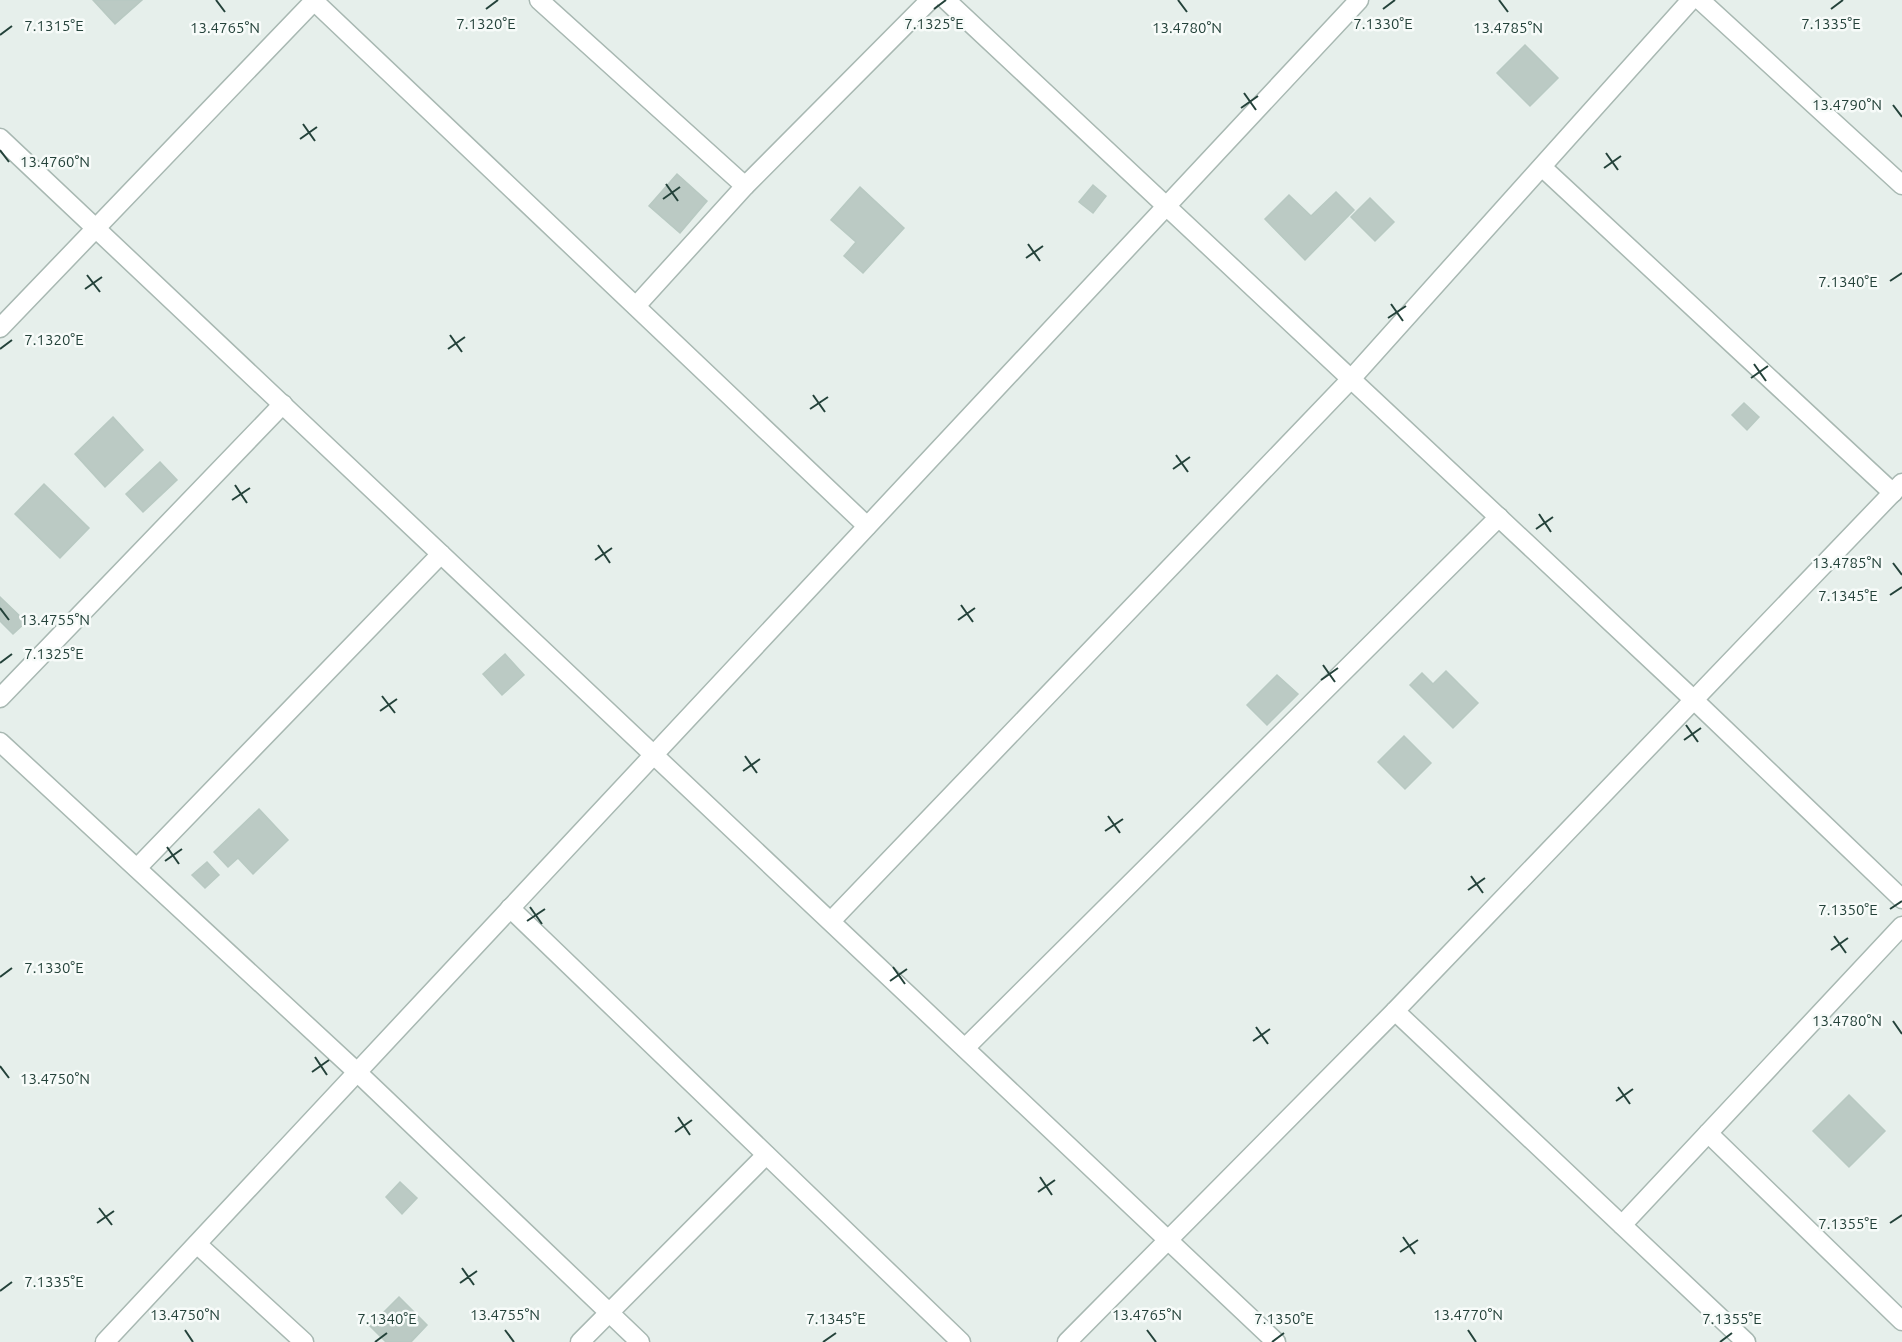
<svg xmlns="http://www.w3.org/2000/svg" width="1902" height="1342" font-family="Ubuntu,sans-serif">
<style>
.building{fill:#bbcac4;stroke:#b8c9c2;stroke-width:1.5}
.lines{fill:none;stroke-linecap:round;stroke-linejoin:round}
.minor-casing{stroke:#a8b8b2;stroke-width:21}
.minor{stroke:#fff;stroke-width:18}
.ticks{fill:none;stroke:#24423a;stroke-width:2}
.ticks-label{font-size:15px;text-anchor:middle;fill:#24423a;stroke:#f7fbf9;stroke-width:5;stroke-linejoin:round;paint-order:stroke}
</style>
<rect width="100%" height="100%" fill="#e6efeb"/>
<g class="building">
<path d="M93 0H142L115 24Z"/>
<path d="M1525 45 1558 78 1530 106 1497 73Z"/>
<path d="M677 174 707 201 680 233 649 206Z"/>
<path d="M1093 185 1106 196 1093 213 1079 202Z"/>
<path d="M860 187 904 228 863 273 844 256 856 242 831 220Z"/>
<path d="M1336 192 1354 210 1305 260 1265 219 1289 195 1311 216Z"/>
<path d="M1370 198 1394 222 1375 241 1351 217Z"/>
<path d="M1744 403 1759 417 1747 430 1732 415Z"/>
<path d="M113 417 143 450 105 487 75 454Z"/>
<path d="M160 462 177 480 143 512 126 494Z"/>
<path d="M44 484 89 528 60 558 15 514Z"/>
<path d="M0 597 26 622 13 634 0 621Z"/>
<path d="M505 654 524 675 502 695 483 674Z"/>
<path d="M1446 671 1478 703 1453 728 1410 685 1422 673 1433 684Z"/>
<path d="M1277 675 1298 694 1267 725 1247 705Z"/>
<path d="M1404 736 1431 763 1405 789 1378 762Z"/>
<path d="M259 809 288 840 253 874 238 858 228 867 214 852Z"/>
<path d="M207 862 219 875 205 888 192 875Z"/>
<path d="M1849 1095 1885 1131 1849 1167 1813 1131Z"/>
<path d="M400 1182 417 1198 402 1214 386 1197Z"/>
<path d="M399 1297 427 1325 411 1342H386L370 1326Z"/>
</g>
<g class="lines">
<defs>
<g id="minor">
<path d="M539 0 745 186"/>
<path d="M946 0 1694 700 1902 899"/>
<path d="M1700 0 1902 185"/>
<path d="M314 1 867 526"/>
<path d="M0 138 1276 1342"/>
<path d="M1542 167 1893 493"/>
<path d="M636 306 745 186 930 0"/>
<path d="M0 328 315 0"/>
<path d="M0 698 283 404"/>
<path d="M0 742 357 1072 640 1342"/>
<path d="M137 868 441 554"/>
<path d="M510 908 961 1342"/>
<path d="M831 921 1351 379 1691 0"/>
<path d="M1395 1011 1746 1342"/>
<path d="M965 1048 1499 517"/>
<path d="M1708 1133 1902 1321"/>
<path d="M1622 1225 1902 926"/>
<path d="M197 1244 304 1342"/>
<path d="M105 1342 1359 0"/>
<path d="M580 1342 766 1155"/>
<path d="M1067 1342 1395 1011 1902 483"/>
</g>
</defs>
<use href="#minor" class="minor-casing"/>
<use href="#minor" class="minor"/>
</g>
<path class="ticks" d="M216 0 225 12M1178 0 1187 12M1499 0 1508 12M486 9 498 0M934 9 946 0M1383 9 1395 0M1831 9 1843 0M0 35 12 26M1244 93 1256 110M1893 105 1902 117M1241 108 1258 96M303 124 315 141M300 139 317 127M0 150 9 162M1606 153 1618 170M1604 168 1621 156M666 184 678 201M663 199 680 187M1028 244 1040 261M1026 258 1043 246M87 275 100 292M1890 281 1902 273M85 289 102 277M1391 304 1403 321M1388 318 1406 306M450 335 462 352M0 349 12 340M448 349 465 337M1754 364 1766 381M1751 378 1768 366M813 395 825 412M810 409 828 397M1176 455 1188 472M1173 469 1190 457M235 485 247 503M232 500 250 488M1539 514 1551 532M1536 529 1553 517M598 545 610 563M595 560 612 548M1893 563 1902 575M1890 595 1902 587M961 605 973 622M0 608 9 620M958 620 975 608M0 663 12 654M1323 665 1335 682M1321 680 1338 668M382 696 395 713M380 711 397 699M1686 725 1698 742M1684 740 1701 728M745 756 757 773M743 771 760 759M1108 816 1120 833M1105 831 1123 819M167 847 179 864M165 861 182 849M1471 876 1483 893M1468 890 1485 878M530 907 542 924M1890 909 1902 901M527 921 545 909M1834 936 1846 953M1831 950 1848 938M893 967 905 984M0 977 12 968M890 981 907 969M1893 1021 1902 1034M1256 1027 1268 1044M1253 1041 1270 1029M315 1057 327 1075M0 1066 9 1078M312 1072 329 1060M1618 1087 1630 1104M1616 1101 1633 1089M678 1117 690 1135M675 1132 692 1120M1040 1177 1052 1195M1038 1192 1055 1180M99 1208 112 1225M97 1223 114 1211M1890 1223 1902 1215M1403 1237 1415 1254M1400 1252 1418 1240M462 1268 474 1285M460 1283 477 1271M0 1291 12 1282M185 1330 193 1342M505 1330 514 1342M1147 1330 1156 1342M1468 1330 1476 1342M375 1342 387 1333M823 1342 836 1333M1272 1342 1284 1333M1720 1342 1732 1333"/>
<g class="ticks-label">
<text x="486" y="29">7.1320°E</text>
<text x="1831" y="29">7.1335°E</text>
<text x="934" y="29">7.1325°E</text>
<text x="1383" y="29">7.1330°E</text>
<text x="54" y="31">7.1315°E</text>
<text x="225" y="33">13.4765°N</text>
<text x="1187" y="33">13.4780°N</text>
<text x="1508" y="33">13.4785°N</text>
<text x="1847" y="110">13.4790°N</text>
<text x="55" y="167">13.4760°N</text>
<text x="1848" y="287">7.1340°E</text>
<text x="54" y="345">7.1320°E</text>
<text x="1847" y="568">13.4785°N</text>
<text x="1848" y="601">7.1345°E</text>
<text x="55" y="625">13.4755°N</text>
<text x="54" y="659">7.1325°E</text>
<text x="1848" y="915">7.1350°E</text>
<text x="54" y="973">7.1330°E</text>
<text x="1847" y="1026">13.4780°N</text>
<text x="55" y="1084">13.4750°N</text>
<text x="1848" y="1229">7.1355°E</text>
<text x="54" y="1287">7.1335°E</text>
<text x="185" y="1320">13.4750°N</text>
<text x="505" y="1320">13.4755°N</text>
<text x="1147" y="1320">13.4765°N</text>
<text x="1468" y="1320">13.4770°N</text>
<text x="387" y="1324">7.1340°E</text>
<text x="836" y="1324">7.1345°E</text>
<text x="1284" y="1324">7.1350°E</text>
<text x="1732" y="1324">7.1355°E</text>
</g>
</svg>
